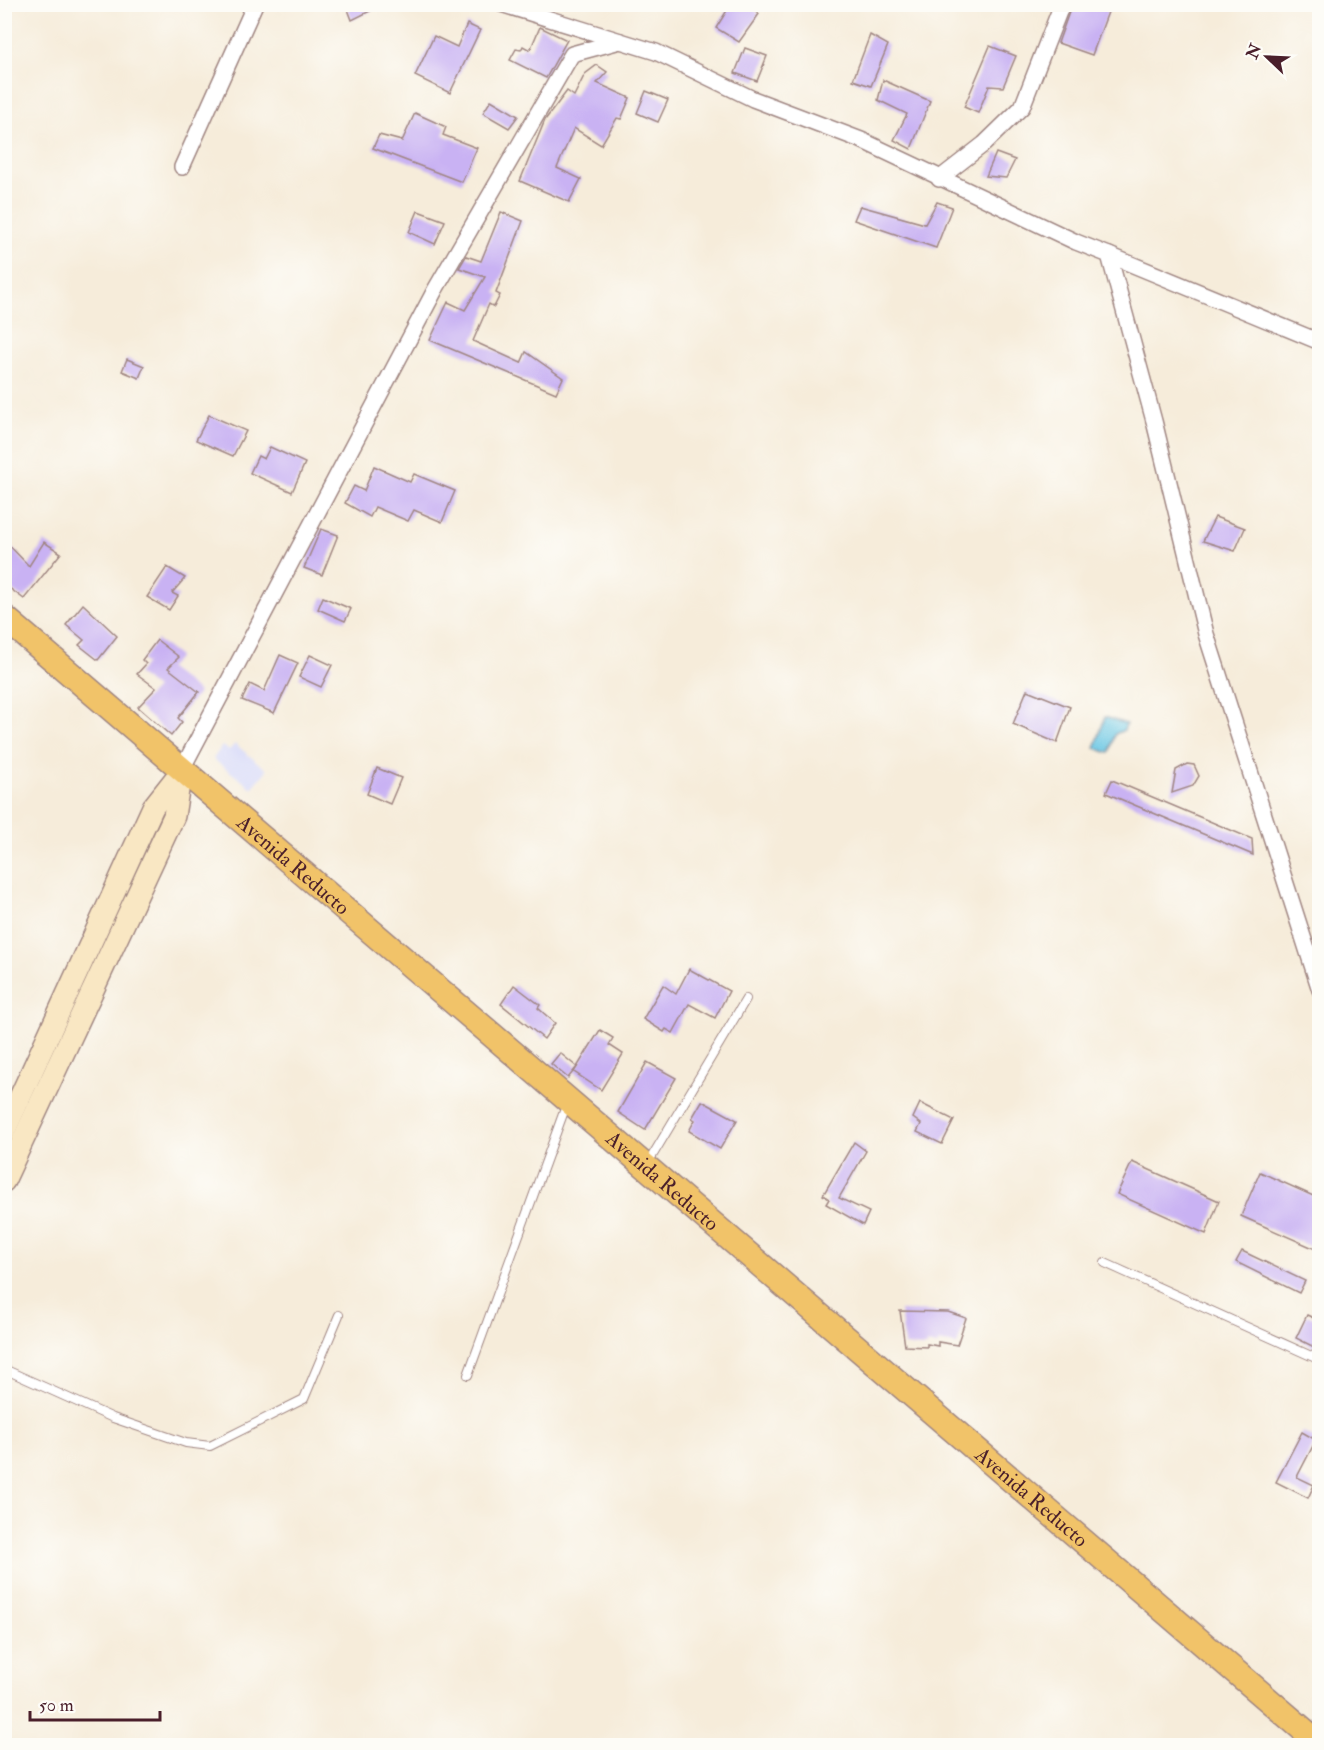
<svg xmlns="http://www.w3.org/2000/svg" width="1324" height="1750" font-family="'IM FELL Double Pica',serif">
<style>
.built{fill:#d5d8f9}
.water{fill:#65c5e3;stroke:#587287;stroke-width:1.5}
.building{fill:#c9b2f3}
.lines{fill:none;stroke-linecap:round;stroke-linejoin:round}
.lane-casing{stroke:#a08682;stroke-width:10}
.street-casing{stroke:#a08682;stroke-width:18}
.secondary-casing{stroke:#a08682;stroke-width:24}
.primary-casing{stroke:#a08682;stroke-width:27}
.lane{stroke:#fff;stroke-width:8}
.street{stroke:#fff;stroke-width:15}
.secondary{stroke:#f9e7c3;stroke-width:21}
.primary{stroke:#f1c369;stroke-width:24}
.labels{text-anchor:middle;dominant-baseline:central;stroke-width:6;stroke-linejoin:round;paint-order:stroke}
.street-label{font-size:21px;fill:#4a1f2b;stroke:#fdfcf7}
</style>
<rect width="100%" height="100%" fill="#fdfcf7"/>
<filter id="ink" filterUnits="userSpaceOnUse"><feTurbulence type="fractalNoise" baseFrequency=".0167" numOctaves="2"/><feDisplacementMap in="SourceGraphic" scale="12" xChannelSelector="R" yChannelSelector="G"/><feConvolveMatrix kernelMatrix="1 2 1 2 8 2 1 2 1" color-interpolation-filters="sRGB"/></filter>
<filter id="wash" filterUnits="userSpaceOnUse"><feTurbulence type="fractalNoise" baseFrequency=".008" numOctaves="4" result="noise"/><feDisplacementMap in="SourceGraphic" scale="24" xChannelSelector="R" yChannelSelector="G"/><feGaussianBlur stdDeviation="1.35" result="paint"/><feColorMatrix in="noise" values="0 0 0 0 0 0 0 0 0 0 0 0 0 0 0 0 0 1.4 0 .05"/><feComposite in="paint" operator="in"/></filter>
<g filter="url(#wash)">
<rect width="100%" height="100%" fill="#f6ecda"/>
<path class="built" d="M235 744 267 770 252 788 213 759 222 746 229 750Z"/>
<path class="water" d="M1105 717 1126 724 1124 730 1115 734 1109 753 1095 748Z"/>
<g id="blocks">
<g class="building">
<path d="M346 4H384L352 20Z"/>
<path d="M731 4H748L759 14 739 42 716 28Z"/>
<path d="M1072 4H1111L1092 55 1058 43Z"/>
<path d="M467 24 480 30 450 93 415 76 434 36 457 47Z"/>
<path d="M540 27 567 40 546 78 510 60 516 49 521 50 523 46 530 50Z"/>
<path d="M870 35 888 45 871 86 853 80Z"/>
<path d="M990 46 1016 56 1003 87 989 86 978 113 964 107Z"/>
<path d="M745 48 767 56 757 81 735 73Z"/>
<path d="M597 65 607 72 597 83 630 98 621 119 617 118 601 145 574 128 557 168 581 179 569 202 520 181 545 120 567 91 574 96 585 74Z"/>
<path d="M883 80 930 101 911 149 894 140 907 114 878 100Z"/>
<path d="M646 91 668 100 658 122 637 113Z"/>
<path d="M491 100 518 116 509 128 483 113Z"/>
<path d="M415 113 446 127 443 135 477 148 462 182 373 148 379 135 402 141Z"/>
<path d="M996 153 1015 160 1006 178 986 176Z"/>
<path d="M937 202 952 207 936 248 854 220 860 206 925 224Z"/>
<path d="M418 211 445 221 435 244 409 232Z"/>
<path d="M501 212 523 221 496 293 500 295 494 307 489 304 473 341 521 363 526 352 563 378 556 393 430 340 448 302 465 310 485 277 459 268 466 256 481 261Z"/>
<path d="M127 359 144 366 139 378 122 371Z"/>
<path d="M209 415 246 431 233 456 196 440Z"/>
<path d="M270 447 305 463 292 492 250 473 258 456 264 459Z"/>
<path d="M374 466 410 482 414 474 455 491 442 522 414 510 408 521 375 507 370 517 345 503 354 486 364 491Z"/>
<path d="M1215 517 1245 528 1235 551 1203 541Z"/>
<path d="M321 529 338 535 322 575 304 568Z"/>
<path d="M4 540 29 566 44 542 61 553 24 599 4 584Z"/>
<path d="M167 567 185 578 172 593 178 596 169 610 147 597Z"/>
<path d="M323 597 351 609 345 621 318 609Z"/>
<path d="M83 604 117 636 98 660 79 645 84 640 66 625Z"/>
<path d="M157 640 179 657 168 668 199 692 178 718 182 722 171 736 138 707 156 688 137 674 146 664 142 660Z"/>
<path d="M280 655 298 663 274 713 242 700 250 684 264 691Z"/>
<path d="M310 655 332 665 321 687 299 677Z"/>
<path d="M1027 690 1070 707 1057 743 1013 724Z"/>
<path d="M1187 764 1194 765 1199 776 1193 786 1172 793 1176 770Z"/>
<path d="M377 768 401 778 390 804 367 794Z"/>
<path d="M1112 780 1252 839 1253 855 1106 793Z"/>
<path d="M689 969 729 991 715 1018 689 1004 673 1033 666 1029 664 1032 643 1019 663 985 676 994Z"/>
<path d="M514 985 540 1005 538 1008 555 1023 544 1039 501 1004Z"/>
<path d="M600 1030 613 1038 609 1045 623 1054 601 1090 574 1072Z"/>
<path d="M560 1053 577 1067 568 1078 551 1064Z"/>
<path d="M647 1062 676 1078 645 1130 618 1112Z"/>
<path d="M702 1101 737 1120 720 1149 689 1131 695 1120 692 1118Z"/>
<path d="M920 1103 954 1120 942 1144 917 1132 921 1124 913 1118Z"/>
<path d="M854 1142 866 1151 839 1198 869 1212 863 1225 826 1204 829 1199 823 1195Z"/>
<path d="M1132 1162 1219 1201 1206 1234 1117 1194Z"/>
<path d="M1260 1172 1320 1199V1251L1241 1216Z"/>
<path d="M1242 1251 1305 1281 1299 1293 1236 1262Z"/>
<path d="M900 1311 948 1312 966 1318 957 1345 938 1342V1346L927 1344V1347L905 1346Z"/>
<path d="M1307 1315 1320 1321V1350L1296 1338Z"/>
<path d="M1302 1432 1316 1440 1297 1477 1314 1485 1308 1498 1276 1482Z"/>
</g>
</g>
</g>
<g filter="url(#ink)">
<use href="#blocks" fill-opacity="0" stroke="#a08682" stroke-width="1.5"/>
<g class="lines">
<defs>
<g id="lane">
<path d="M648 1163 746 999"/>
<path d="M1105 1263 1320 1360"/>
<path d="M4 1369 113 1418 186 1443 210 1446 304 1399 339 1315"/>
<path d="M468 1375 567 1103"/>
<path d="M4 1739 14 1746"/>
</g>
<g id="street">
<path d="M501 4 656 52 753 99 861 140 1076 242 1109 255 1154 421 1206 634 1320 990"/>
<path d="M182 167 255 4"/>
<path d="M939 179 984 144 1022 107 1062 4"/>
<path d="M1109 255 1320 342"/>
<path d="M181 771 435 290 572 54 620 41"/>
</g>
<g id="secondary">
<path d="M4 1132 153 807 179 774"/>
<path d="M4 1181 174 816 181 771"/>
</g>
<g id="primary">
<path id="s1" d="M4 617 1320 1744"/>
</g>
</defs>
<use href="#lane" class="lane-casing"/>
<use href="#street" class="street-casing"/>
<use href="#secondary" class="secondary-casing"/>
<use href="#primary" class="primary-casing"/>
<use href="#lane" class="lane"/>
<use href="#street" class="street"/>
<use href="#secondary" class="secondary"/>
<use href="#primary" class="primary"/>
</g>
</g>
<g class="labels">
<g class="street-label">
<text stroke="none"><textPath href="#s1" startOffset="381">Avenida Reducto</textPath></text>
<text stroke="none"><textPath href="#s1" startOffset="867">Avenida Reducto</textPath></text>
<text stroke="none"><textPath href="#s1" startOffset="1353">Avenida Reducto</textPath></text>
</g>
</g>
<rect width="1324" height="1750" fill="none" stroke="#fdfcf7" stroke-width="24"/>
<g transform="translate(1267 57) rotate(293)" stroke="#fdfcf7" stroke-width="4.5" paint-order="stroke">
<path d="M0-4.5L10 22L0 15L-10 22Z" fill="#4a1f2b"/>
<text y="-9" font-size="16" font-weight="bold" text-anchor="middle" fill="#4a1f2b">N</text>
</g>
<path d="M30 1711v9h130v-9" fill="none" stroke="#4a1f2b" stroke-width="3"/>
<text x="39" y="1711" font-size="18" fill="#4a1f2b" stroke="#fdfcf7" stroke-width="4.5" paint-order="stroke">50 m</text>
</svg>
